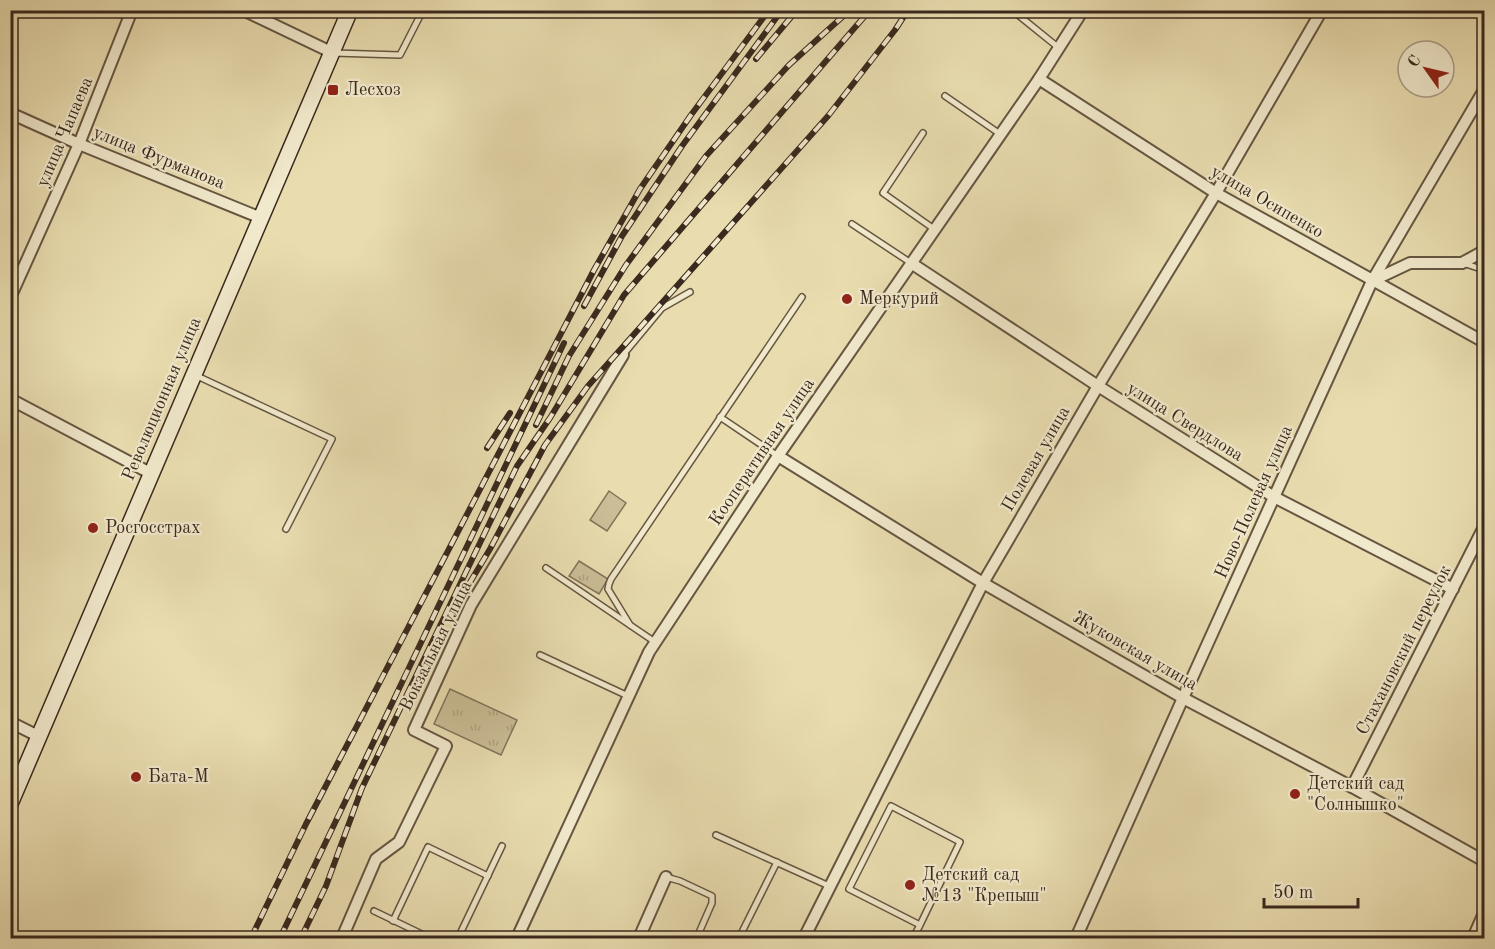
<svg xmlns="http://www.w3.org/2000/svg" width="1495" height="949" font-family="'Old Standard TT',serif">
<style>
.grass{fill:url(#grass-tufts);stroke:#82745a;stroke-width:1.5}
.pitch{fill:#cbbe97;stroke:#82745a;stroke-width:1.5}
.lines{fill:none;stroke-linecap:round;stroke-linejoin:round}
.lane-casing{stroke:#665642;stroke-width:8}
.street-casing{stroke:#665642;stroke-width:14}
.secondary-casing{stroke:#3a291e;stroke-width:18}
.lane{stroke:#f1e9cc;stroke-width:5}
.street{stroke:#f1e9cc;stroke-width:10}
.secondary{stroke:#f1e9cc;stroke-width:15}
.rail-casing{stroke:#3a291e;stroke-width:6}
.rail{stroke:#f1e9cc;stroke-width:4;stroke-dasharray:11;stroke-linecap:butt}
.poi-dot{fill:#8f2418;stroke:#f1e9cc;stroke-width:2}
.labels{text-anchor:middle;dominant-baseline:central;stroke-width:4.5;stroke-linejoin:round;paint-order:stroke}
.poi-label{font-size:18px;fill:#3a291e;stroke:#f1e9cc;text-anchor:start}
.street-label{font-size:18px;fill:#3a291e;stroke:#f1e9cc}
</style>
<defs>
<pattern id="grass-tufts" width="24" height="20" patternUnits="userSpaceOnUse" patternTransform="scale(1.5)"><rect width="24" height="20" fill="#cbbe97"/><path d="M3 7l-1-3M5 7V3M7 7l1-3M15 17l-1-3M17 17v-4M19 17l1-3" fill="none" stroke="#afa382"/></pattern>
</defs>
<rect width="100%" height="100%" fill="#e9ddb0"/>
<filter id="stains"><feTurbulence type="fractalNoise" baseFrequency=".00333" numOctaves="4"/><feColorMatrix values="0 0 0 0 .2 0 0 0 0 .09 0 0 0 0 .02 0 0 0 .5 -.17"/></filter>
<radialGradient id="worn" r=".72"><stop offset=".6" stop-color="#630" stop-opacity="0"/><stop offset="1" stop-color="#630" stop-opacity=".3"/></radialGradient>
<g class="grass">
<path d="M579 561 608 579 599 594 569 576Z"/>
<path d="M450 689 517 720 501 755 434 724Z"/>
</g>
<path class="pitch" d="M609 491 626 503 607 531 590 520Z"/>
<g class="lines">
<defs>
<g id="lane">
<path d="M1012 10 1059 48"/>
<path d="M334 53 400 55 423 10"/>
<path d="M945 96 1000 134"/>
<path d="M923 133 883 193 934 229"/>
<path d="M852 224 911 263"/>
<path d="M1463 263 1484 270"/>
<path d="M623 355 662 308 690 292"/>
<path d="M195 375 332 439 286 529"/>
<path d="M720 417 778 456"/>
<path d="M546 568 655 642"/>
<path d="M630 625 608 589 609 584 611 579 802 297"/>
<path d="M540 655 628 696"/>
<path d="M716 835 829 886"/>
<path d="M666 877 680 881 712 896V903L698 935"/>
<path d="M374 911 430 938"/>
<path d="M393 921 428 847 488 876"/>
<path d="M458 938 502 846"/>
<path d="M739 938 777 862"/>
<path d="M913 938 920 925 960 842 891 806 849 889 920 925"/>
</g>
<g id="street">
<path d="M243 10 333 53"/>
<path d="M1039 79 1216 193 1484 342"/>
<path d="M10 113 79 144 261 218"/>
<path d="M911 263 1098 386 1274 497 1453 589"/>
<path d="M1372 281 1410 263H1462L1484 251"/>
<path d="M10 298 79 144 132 10"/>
<path d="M10 399 152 474"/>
<path d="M778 456 983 583 1183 698 1352 787 1484 861"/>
<path d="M10 722 40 737"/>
<path d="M1352 787 1484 527"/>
<path d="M342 938 376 859 399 842 446 746 414 730 471 605 623 355"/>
<path d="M517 938 649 652 778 456 1039 79 1083 10"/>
<path d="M639 938 666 877"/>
<path d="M804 938 983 583 1098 386 1216 193 1322 10"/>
<path d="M1076 938 1183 698 1372 281 1484 90"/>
<path d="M1473 938 1484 913"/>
</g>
<path id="secondary" d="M10 804 350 10"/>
</defs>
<use href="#lane" class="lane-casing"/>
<use href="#street" class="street-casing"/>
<use href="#secondary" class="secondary-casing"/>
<use href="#lane" class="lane"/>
<use href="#street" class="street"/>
<use href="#secondary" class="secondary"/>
<defs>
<g id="rail">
<path d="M756 59 797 10"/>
<path d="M584 306 622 236 682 146 782 10"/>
<path d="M536 425 569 356 626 265 706 156 789 65 850 10"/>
<path d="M487 448 510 413"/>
<path d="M469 584 490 549 545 445 588 386 828 116 895 30 908 10"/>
<path d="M251 938 306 824 594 270 640 189 691 115 769 10"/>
<path d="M280 938 564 343"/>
<path d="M301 938 326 886 362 788 517 466 550 418 624 295 870 10"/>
</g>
</defs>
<use href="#rail" class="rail-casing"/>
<use href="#rail" class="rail"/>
</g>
<g class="poi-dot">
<rect x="327" y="84" width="12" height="12" rx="3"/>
<circle cx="847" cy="299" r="6"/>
<circle cx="93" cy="528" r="6"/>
<circle cx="136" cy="777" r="6"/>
<circle cx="1295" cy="794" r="6"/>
<circle cx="910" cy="885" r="6"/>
</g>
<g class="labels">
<g class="poi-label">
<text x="345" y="90">Лесхоз</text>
<text x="859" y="299">Меркурий</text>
<text x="105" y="528">Росгосстрах</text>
<text x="148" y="777">Бата-М</text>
<text x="1307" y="784">Детский сад<tspan x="1307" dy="21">"Солнышко"</tspan></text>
<text x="922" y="875">Детский сад<tspan x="922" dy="21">№13 "Крепыш"</tspan></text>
</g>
<g class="street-label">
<text transform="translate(65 132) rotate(-67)">улица Чапаева</text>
<text transform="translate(159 158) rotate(22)">улица Фурманова</text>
<text transform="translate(1267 202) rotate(30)">улица Осипенко</text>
<text transform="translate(162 399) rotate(-67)">Революционная улица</text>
<text transform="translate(1185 422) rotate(32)">улица Свердлова</text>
<text transform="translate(762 452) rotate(-56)">Кооперативная улица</text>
<text transform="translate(1036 459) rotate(-60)">Полевая улица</text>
<text transform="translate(1254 502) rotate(-66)">Ново-Полевая улица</text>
<text transform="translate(436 646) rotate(-64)">Вокзальная улица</text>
<text transform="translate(1404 650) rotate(-63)">Стахановский переулок</text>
<text transform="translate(1135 651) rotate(30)">Жуковская улица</text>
</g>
</g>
<rect width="1495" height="949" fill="none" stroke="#e9ddb0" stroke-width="36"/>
<rect x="12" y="12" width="1471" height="925" fill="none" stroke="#3a291e" stroke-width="3"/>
<rect x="18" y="18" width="1459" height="913" fill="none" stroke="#3a291e" stroke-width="1.5"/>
<g transform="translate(1426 69) rotate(304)"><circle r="28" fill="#f1e9cc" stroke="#a89c86" stroke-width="1.5"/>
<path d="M0-4.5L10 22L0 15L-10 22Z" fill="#8f2418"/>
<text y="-9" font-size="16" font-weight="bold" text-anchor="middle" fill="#3a291e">С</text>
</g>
<path d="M1264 898v9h94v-9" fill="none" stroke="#3a291e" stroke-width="3"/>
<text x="1273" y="898" font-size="18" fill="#3a291e" stroke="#f1e9cc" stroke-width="4.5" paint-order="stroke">50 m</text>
<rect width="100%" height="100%" filter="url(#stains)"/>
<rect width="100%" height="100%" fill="url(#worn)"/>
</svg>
